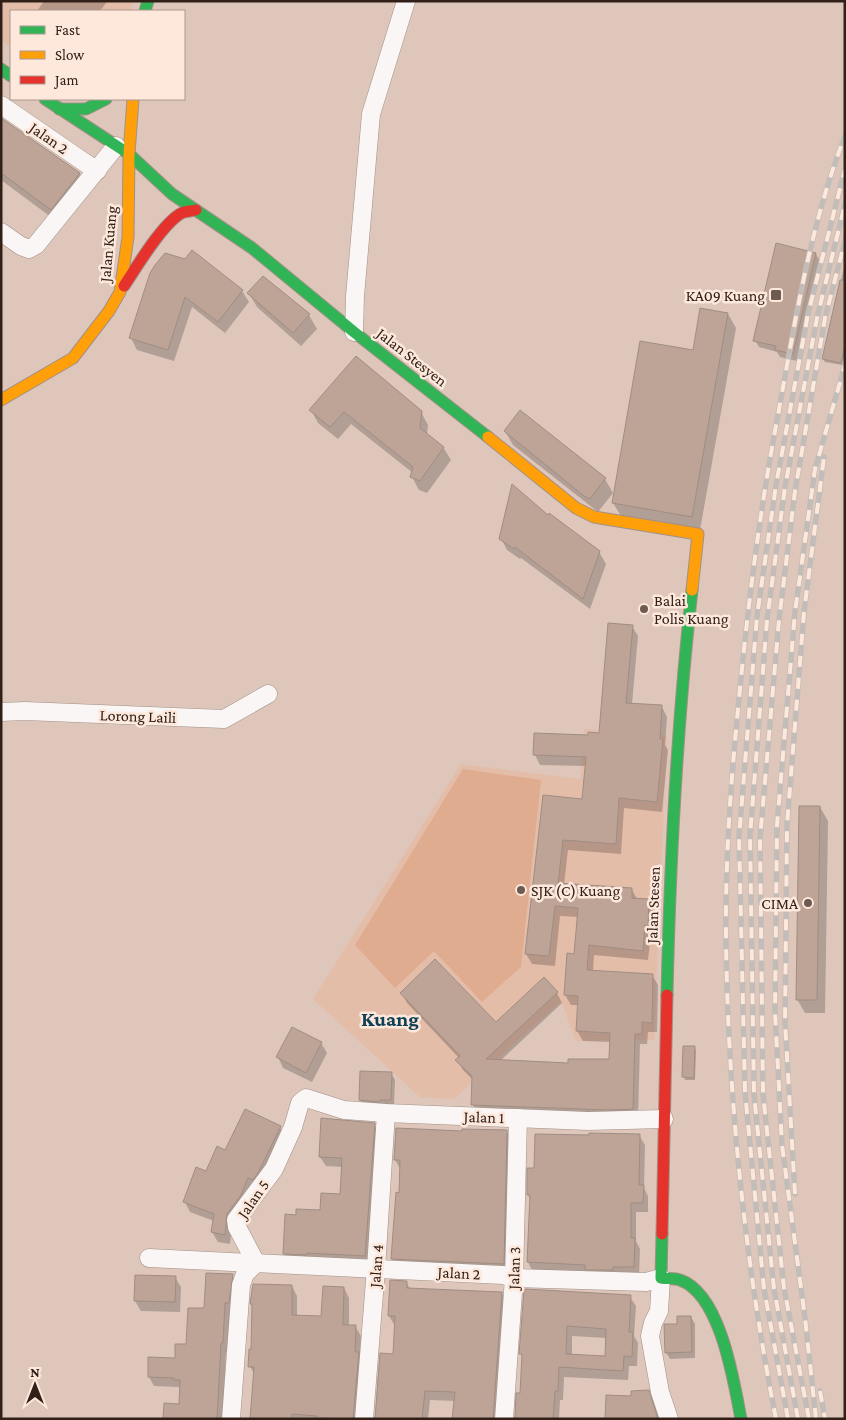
<svg xmlns="http://www.w3.org/2000/svg" width="846" height="1420" font-family="'Crimson Pro',serif">
<style>
.built{fill:#e4bda9}
.green{fill:#dfac90}
.shadow{fill:#0003;fill-rule:evenodd}
.building{fill:#bea496;stroke:#9f8d84;fill-rule:evenodd}
.lines{fill:none;stroke-linecap:round;stroke-linejoin:round}
.street-casing{stroke:#a29086;stroke-width:19}
.fast-casing{stroke:#a29086;stroke-width:13}
.slow-casing{stroke:#a29086;stroke-width:13}
.jam-casing{stroke:#a29086;stroke-width:13}
.street{stroke:#faf6f5;stroke-width:18}
.fast{stroke:#30b455;stroke-width:11}
.slow{stroke:#ff9f0a;stroke-width:11}
.jam{stroke:#e5322d;stroke-width:11}
.rail-casing{stroke:#c3bdb9;stroke-width:5.5}
.rail{stroke:#fee8dc;stroke-width:4;stroke-dasharray:11;stroke-linecap:butt}
.poi-dot{fill:#6d5a51;stroke:#fee8dc;stroke-width:2}
.labels{text-anchor:middle;dominant-baseline:central;stroke-width:5;stroke-linejoin:round;paint-order:stroke}
.street-label{font-size:16px;fill:#302018;stroke:#fee8dc}
.poi-label{font-size:16px;fill:#302018;stroke:#fee8dc;text-anchor:end}
.district-label{font-size:21px;font-weight:bold;fill:#0f4053;stroke:#fee8dc}
</style>
<rect width="100%" height="100%" fill="#dec6ba"/>
<g class="built">
<path d="M1 1H133L131 11H11V47L1 40Z"/>
<path d="M584 729 667 735 654 1040 576 1041 561 1001 454 1099 420 1097 313 999 461 764 580 779Z"/>
</g>
<path class="green" d="M463 769 541 780 521 967 482 1002 434 951 395 988 355 945Z"/>
<g class="shadow">
<path d="M44 1H106V3L100 11H37Z"/>
<path d="M1 120 80 174 87 188 59 223 1 180Z"/>
<path d="M816 254 820 261 797 361 780 357 777 352 759 347 755 340Z"/>
<path d="M845 263V353L842 365 825 362 823 359Z"/>
<path d="M152 273 242 291 249 302 225 333 192 307 174 361 137 350 131 338Z"/>
<path d="M263 277 309 315 317 329 301 346 257 307 249 293Z"/>
<path d="M728 314 736 328 700 530 621 516 613 503Z"/>
<path d="M311 410 421 412 428 425 427 435 443 447 451 460 427 493 419 490 412 477 413 473 351 424 338 439 318 423Z"/>
<path d="M520 412 605 479 613 493 598 512 513 445 505 431Z"/>
<path d="M548 518 599 552 606 564 590 609 521 558 520 559 507 550 501 538Z"/>
<path d="M632 626 638 636 632 704 662 707 667 717 665 745 668 750 662 812 624 808 621 854 568 850 564 885 632 890 637 899 649 900 654 910 653 935H651L648 960 594 955 593 972 652 975 658 985 657 1032H648L647 1044H640L638 1119 478 1115 473 1105V1080L463 1070 457 1060 459 1058 407 1003 402 993 496 1024 557 993 562 1003 500 1061 569 1064 610 1061 611 1042 583 1041 577 1031 579 1005H571L565 995 575 955 578 917 560 916 555 966 532 964 526 954 544 796 583 800 586 766 540 765 535 755V735L589 736 600 734Z"/>
<path d="M820 807 828 821 825 1013H805L797 999Z"/>
<path d="M321 1043 327 1053 312 1082 283 1068 278 1057Z"/>
<path d="M694 1047 696 1050 695 1080H685L684 1077Z"/>
<path d="M391 1073 395 1080 394 1106 364 1107 360 1100Z"/>
<path d="M322 1119 374 1124 379 1133 370 1265 289 1263 284 1253 297 1217 321 1211 341 1195 343 1167 326 1166 320 1157Z"/>
<path d="M280 1127 286 1137 232 1225 230 1244 218 1242 212 1232 214 1221 190 1212 185 1202 207 1173 226 1151Z"/>
<path d="M506 1131 512 1140 508 1273 398 1268 392 1259 400 1194 401 1170 395 1160Z"/>
<path d="M639 1135 645 1145 644 1188 648 1196V1212H636V1241L640 1249 639 1277 533 1272 528 1262 531 1200 528 1195 535 1169Z"/>
<path d="M232 1275 237 1285 234 1312H230L228 1352H226L223 1419H164L180 1405 181 1390 179 1387 154 1386 149 1377 150 1358 176 1359 188 1345 206 1309Z"/>
<path d="M175 1277 181 1287 180 1312 141 1311 135 1301Z"/>
<path d="M406 1282 410 1289 502 1293 507 1303 499 1419H454L455 1401 430 1400 428 1419H376L394 1355 395 1326 389 1316Z"/>
<path d="M292 1286 297 1296V1317H323L344 1288 349 1298V1326H355L361 1336 360 1357 364 1363 360 1419H252L255 1376 250 1366 252 1350 253 1307 252 1304Z"/>
<path d="M525 1291 630 1297 636 1306 634 1336 638 1343 637 1366H629L628 1380 564 1377 563 1400H560L559 1419H515L518 1394H521L523 1358 521 1354ZM572 1336 607 1338 606 1358 572 1356Z"/>
<path d="M691 1317 695 1324V1358L670 1359 666 1352 678 1325Z"/>
<path d="M648 1391 654 1402 659 1419H606L633 1397Z"/>
</g>
<g class="building">
<path d="M1 118 80 173 51 210 1 173Z"/>
<path d="M776 243 816 253 793 354 775 350 776 346 753 341Z"/>
<path d="M192 250 243 290 218 322 185 297 168 350 129 338 150 273 155 265 165 253 185 259Z"/>
<path d="M263 276 310 314 293 333 247 293Z"/>
<path d="M840 280H845V346L841 363 822 359Z"/>
<path d="M700 308 728 313 692 517 612 503 640 341 693 350Z"/>
<path d="M356 356 422 411 420 428 444 447 420 481 410 477 413 467 344 412 330 427 309 410Z"/>
<path d="M520 410 606 478 590 499 584 496 504 431Z"/>
<path d="M512 484 548 515 549 513 600 551 583 599 515 547 514 549 499 539Z"/>
<path d="M608 623 633 625 626 703 662 705 660 739H663L657 802 619 798 616 844 563 840 558 883 632 888V898L649 899 648 926 645 925 643 951 589 945 587 970 653 974 652 1023 642 1022V1034H635L633 1109 607 1110 471 1105 472 1076 455 1060 460 1056 400 993 435 959 496 1022 544 977 558 992 486 1059 568 1063V1059H609L610 1033 576 1031 578 996 564 995 567 953 574 954 578 908 555 906 549 956 525 954 543 795 582 799 586 757 533 755 534 733 588 735V732L599 733Z"/>
<path d="M799 806H820L817 1000H796Z"/>
<path d="M292 1027 322 1042 306 1073 276 1057Z"/>
<path d="M683 1046H695L694 1078 682 1077Z"/>
<path d="M360 1071 392 1072 391 1100H380V1102L359 1100Z"/>
<path d="M245 1109 281 1126 259 1171 253 1180 248 1178 241 1195 227 1214 225 1235 211 1232 214 1214 183 1202 196 1167 206 1171 217 1146 225 1150Z"/>
<path d="M321 1118 375 1123 365 1256 307 1253V1255L283 1254 285 1214 296 1215V1209L320 1210 321 1193 340 1194 342 1158 319 1157Z"/>
<path d="M396 1128 462 1131V1129L507 1130 504 1264 391 1259 396 1192 399 1193 400 1160H394Z"/>
<path d="M589 1133 640 1134 639 1185H644L643 1203H631V1238H635L634 1267H613V1270H585V1265L527 1262 530 1195H527V1168H534L535 1134 589 1135Z"/>
<path d="M206 1273 233 1274 229 1303H225L223 1343H221L217 1419H163L164 1403 179 1404 180 1380H174V1378L148 1377V1357L175 1358V1344H186L188 1308H204Z"/>
<path d="M135 1275 176 1276 175 1302 134 1301Z"/>
<path d="M390 1280 407 1281V1288L502 1292 493 1419H452L455 1392 425 1391 422 1419H375L380 1353 393 1354 395 1316H388Z"/>
<path d="M253 1284 292 1285V1315L321 1316 323 1286 344 1287 343 1325H356L355 1352H359L353 1419 317 1418V1416L292 1414V1419H250L254 1367H248L249 1349H251L252 1304H250Z"/>
<path d="M525 1289 631 1295 629 1332H633L632 1357 624 1356 623 1371 559 1367 558 1391H555L553 1419H515L516 1393H520L522 1354H519L524 1290ZM567 1326 606 1329 605 1356 566 1354Z"/>
<path d="M677 1316H691L692 1352 665 1353 664 1324H677Z"/>
<path d="M649 1390 658 1419H605L606 1395 631 1396V1391Z"/>
</g>
<g class="lines">
<defs>
<g id="street">
<path d="M1 105 97 171"/>
<path d="M1 232 21 246 29 249 36 245 116 146"/>
<path d="M354 332 355 296 371 114 406 1"/>
<path d="M1 712 25 711 224 719 268 694"/>
<path d="M149 1258 503 1275 514 1278 646 1282 661 1278 659 1311 653 1323 650 1336 660 1392 669 1419"/>
<path d="M256 1263 237 1227 236 1220 274 1169 293 1127 300 1103 306 1098 344 1110 386 1113 588 1121 664 1119"/>
<path d="M231 1419 241 1285 245 1274 256 1263"/>
<path d="M364 1419 376 1268 386 1113"/>
<path d="M504 1419 514 1278 518 1118"/>
</g>
<g id="fast">
<path d="M145 11 148 1"/>
<path d="M1 69 11 76"/>
<path d="M45 99 129 154 172 194 252 248 354 332 488 437"/>
<path d="M59 109H86L106 99"/>
<path d="M667 995C670 860 677 724 692 590"/>
<path d="M662 1234 661 1278C667 1279 675 1278 680 1280 721 1294 734 1383 741 1419"/>
</g>
<g id="slow">
<path d="M1 400 73 358 109 311 120 292 128 237 129 154 133 99"/>
<path d="M488 437 576 508 594 517 698 534 692 590"/>
</g>
<g id="jam">
<path d="M124 286C136 268 165 219 184 212 188 211 192 211 196 210"/>
<path d="M662 1234 667 995"/>
</g>
</defs>
<use href="#street" class="street-casing"/>
<use href="#fast" class="fast-casing"/>
<use href="#slow" class="slow-casing"/>
<use href="#jam" class="jam-casing"/>
<use href="#street" class="street"/>
<use href="#fast" class="fast"/>
<use href="#slow" class="slow"/>
<use href="#jam" class="jam"/>
<defs>
<g id="rail">
<path d="M795 1194 785 1022 787 825 804 612 824 457"/>
<path d="M820 1391 825 1419"/>
<path d="M776 1419C745 1263 728 1098 726 940 725 859 731 779 739 699 748 604 760 509 778 415 795 322 810 225 845 136"/>
<path d="M788 1419 764 1289 745 1092 739 837 757 616 776 485 808 314 845 169"/>
<path d="M798 1419 774 1289 754 1095 750 836 767 620 785 487 817 318 845 204"/>
<path d="M809 1419 784 1288 763 1094 760 839 779 620 795 491 825 318 845 241"/>
<path d="M816 1419 805 1318 782 1145 775 1012 777 825 795 612 815 469 845 365"/>
</g>
</defs>
<use href="#rail" class="rail-casing"/>
<use href="#rail" class="rail"/>
</g>
<g class="poi-dot">
<rect x="770" y="289" width="12" height="12" rx="2.5"/>
<circle cx="644" cy="609" r="5"/>
<circle cx="521" cy="890" r="5"/>
<circle cx="808" cy="903" r="5"/>
</g>
<g class="labels">
<g class="street-label">
<text transform="translate(49 138) rotate(35)">Jalan 2</text>
<text transform="translate(108 244) rotate(-85)">Jalan Kuang</text>
<text transform="translate(412 357) rotate(38)">Jalan Stesyen</text>
<text transform="translate(138 716) rotate(2)">Lorong Laili</text>
<text transform="translate(653 905) rotate(-88)">Jalan Stesen</text>
<text transform="translate(484 1117) rotate(2)">Jalan 1</text>
<text transform="translate(253 1199) rotate(-55)">Jalan 5</text>
<text transform="translate(376 1266) rotate(-86)">Jalan 4</text>
<text transform="translate(514 1268) rotate(-88)">Jalan 3</text>
<text transform="translate(459 1273) rotate(3)">Jalan 2</text>
</g>
<g class="poi-label">
<text x="765" y="295">KA09 Kuang</text>
<text x="654" y="600" text-anchor="start">Balai<tspan x="654" dy="18">Polis Kuang</tspan></text>
<text x="531" y="890" text-anchor="start">SJK (C) Kuang</text>
<text x="798" y="903">CIMA</text>
</g>
<g class="district-label">
<text x="390" y="1019">Kuang</text>
</g>
</g>
<rect width="846" height="1420" fill="none" stroke="#302018" stroke-width="5"/>
<rect x="10" y="10" width="175" height="90" fill="#fee8dc" stroke="#ac988e"/>
<rect x="20" y="26" width="25" height="8" fill="#30b455" stroke="#ac988e"/>
<text x="55" y="35" font-size="15" fill="#302018">Fast</text>
<rect x="20" y="51" width="25" height="8" fill="#ff9f0a" stroke="#ac988e"/>
<text x="55" y="60" font-size="15" fill="#302018">Slow</text>
<rect x="20" y="76" width="25" height="8" fill="#e5322d" stroke="#ac988e"/>
<text x="55" y="85" font-size="15" fill="#302018">Jam</text>
<g transform="translate(35 1385)" stroke="#fee8dc" stroke-width="4" paint-order="stroke">
<path d="M0-4L9 19L0 12L-9 19Z" fill="#302018"/>
<text y="-8" font-size="14" font-weight="bold" text-anchor="middle" fill="#302018">N</text>
</g>
</svg>
